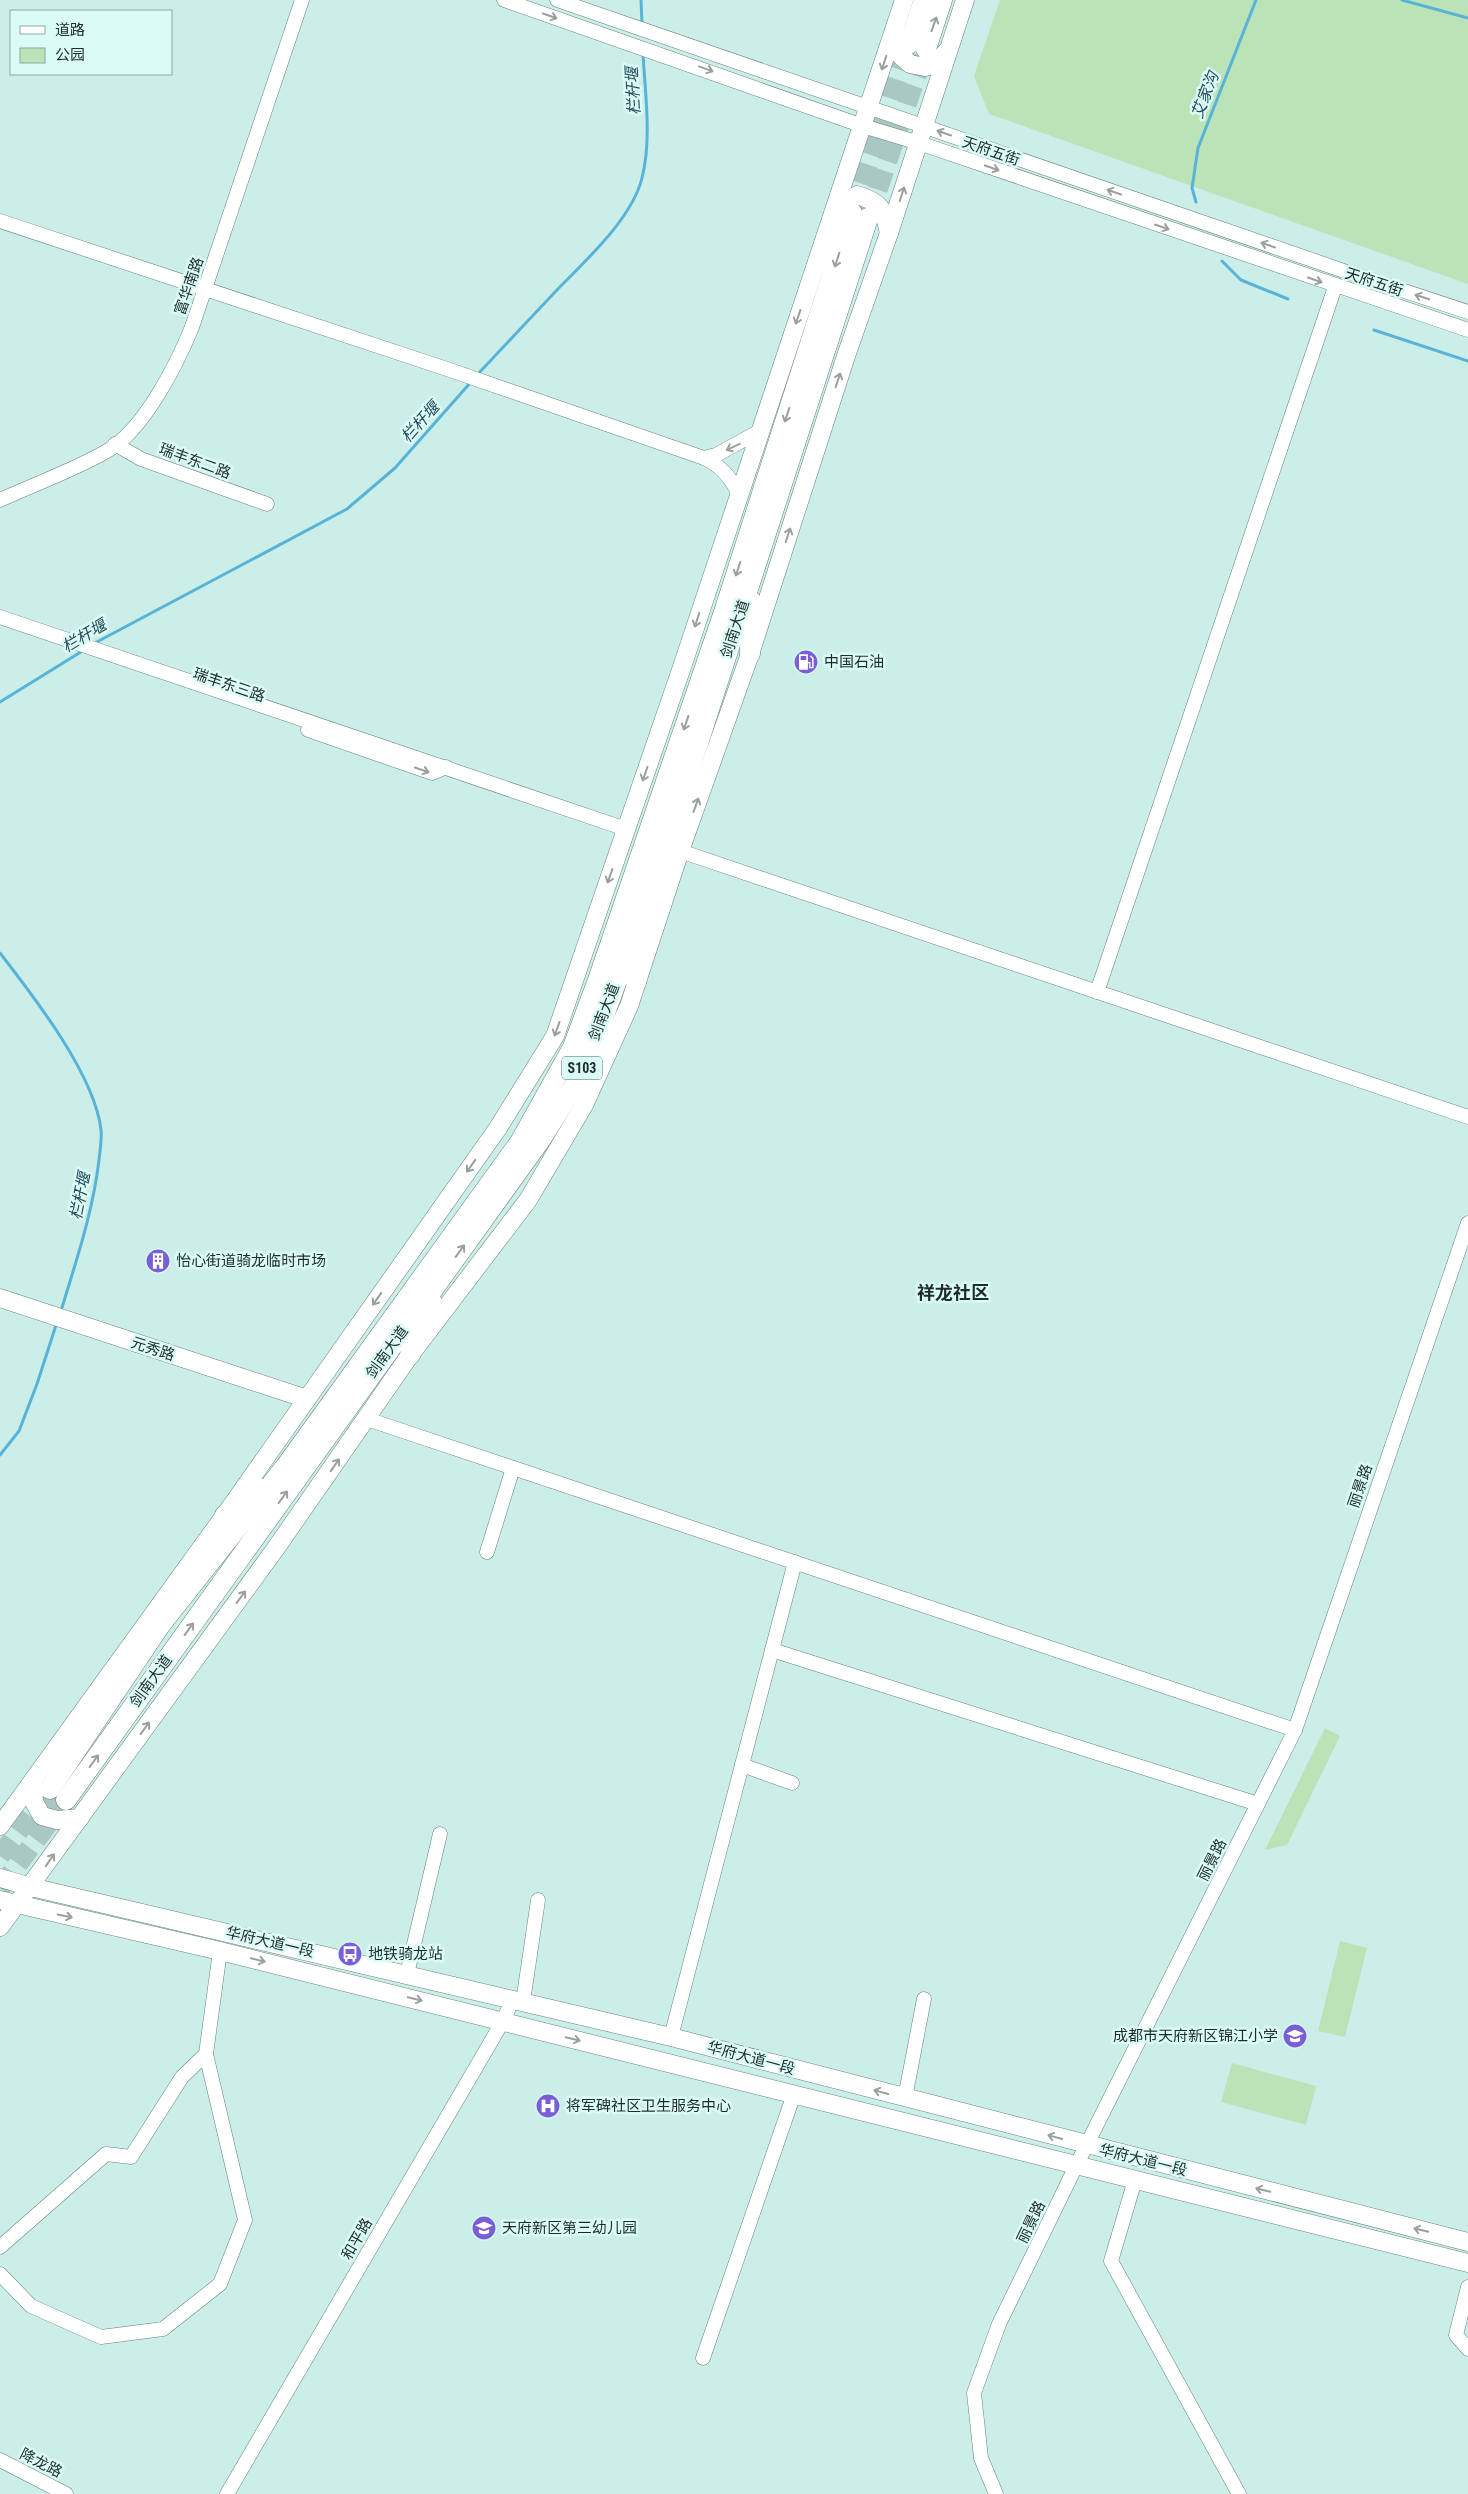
<svg xmlns="http://www.w3.org/2000/svg" width="1468" height="2494" font-family="'Roboto Condensed','Noto Sans SC',sans-serif">
<style>
.green{fill:#bae3b8}
.lines{fill:none;stroke-linecap:round;stroke-linejoin:round}
.stream{stroke:#58b3d8;stroke-width:3}
.highway-tunnel{stroke:#a9c7c3;stroke-width:20;stroke-dasharray:20 10;stroke-linecap:butt}
.minor-casing{stroke:#65837f;stroke-width:15}
.major-casing{stroke:#65837f;stroke-width:19}
.highway-casing{stroke:#65837f;stroke-width:21}
.minor{stroke:#fff;stroke-width:14}
.major{stroke:#fff;stroke-width:18}
.highway{stroke:#fff;stroke-width:20}
.oneway{stroke:#9aa09f}
.labels{text-anchor:middle;dominant-baseline:central;stroke-width:5;stroke-linejoin:round;paint-order:stroke}
.shield{fill:#dafbf6;stroke:#576967;stroke-width:1}
.shield-label{font-size:14px;font-weight:bold;fill:#1f2b2a}
.street-label{font-size:15px;fill:#1f2b2a;stroke:#dafbf6}
.poi-label{font-size:15px;fill:#1f2b2a;stroke:#dafbf6;text-anchor:start}
.water-label{font-size:16px;font-style:italic;fill:#234b5b;stroke:#dafbf6}
.quarter-label{font-size:18px;font-weight:bold;fill:#1f2b2a;stroke:#dafbf6}
</style>
<rect width="100%" height="100%" fill="#cceee9"/>
<g class="green">
<path d="M1000 0H1468V284L989 114 974 76Z"/>
<path d="M1325 1728 1340 1736 1287 1845 1265 1850Z"/>
<path d="M1340 1941 1367 1948 1345 2037 1318 2031Z"/>
<path d="M1232 2063 1316 2086 1306 2125 1221 2102Z"/>
</g>
<g class="lines">
<g class="stream">
<path d="M641 0 642 24"/>
<path d="M1402 0 1468 18"/>
<path d="M1196 202 1192 188 1198 148 1256 0"/>
<path d="M1222 261 1241 280 1288 299"/>
<path d="M1374 330 1468 361"/>
<path d="M477 375C503 347 529 320 555 292 584 262 632 219 642 178 652 138 645 94 643 53"/>
<path d="M93 644 347 509 395 468 471 382"/>
<path d="M0 702 84 650"/>
<path d="M0 953C34 997 95 1075 101 1130 102 1139 100 1150 99 1160 93 1212 76 1261 61 1311"/>
<path d="M0 1455 19 1431 37 1384 57 1322"/>
</g>
<g class="highway-tunnel">
<path d="M852 212 909 44"/>
<path d="M868 218 925 50"/>
<path d="M0 1856 50 1789"/>
<path d="M0 1888 66 1800"/>
</g>
<defs>
<g id="minor">
<path d="M504 0 863 126 919 143 1468 330"/>
<path d="M557 0 1344 271 1468 312"/>
<path d="M0 221 447 369 704 458C720 465 732 479 739 495"/>
<path d="M115 444 141 459 267 504"/>
<path d="M704 458 716 455 760 431"/>
<path d="M0 500C35 484 74 470 107 451 144 430 177 364 192 327L302 0"/>
<path d="M0 617 626 829"/>
<path d="M308 730 432 773 446 767"/>
<path d="M680 851 1468 1117"/>
<path d="M1097 992 1335 287"/>
<path d="M367 1419 1295 1730"/>
<path d="M487 1552 513 1468"/>
<path d="M772 1650 1258 1804"/>
<path d="M742 1765 792 1783"/>
<path d="M407 1974 440 1834"/>
<path d="M523 2002 538 1900"/>
<path d="M671 2037 795 1562"/>
<path d="M905 2098 924 1999"/>
<path d="M1135 2180 1111 2261 1239 2494"/>
<path d="M0 2247 106 2154 131 2157 182 2077 206 2054"/>
<path d="M0 2274 31 2306 101 2337 163 2329 220 2284 245 2220 206 2054 220 1951"/>
<path d="M1468 2287 1456 2335 1468 2349"/>
<path d="M703 2358 794 2094"/>
<path d="M0 2460 66 2494"/>
<path d="M227 2494 503 2021 513 1999"/>
<path d="M996 2494 981 2458 974 2393 999 2324 1077 2164 1295 1730 1468 1223"/>
</g>
<g id="major">
<path d="M896 30 901 56 910 64 925 67 935 65 946 52"/>
<path d="M834 213 857 195C881 202 884 209 889 233"/>
<path d="M0 1298 307 1399"/>
<path d="M33 1781 34 1802 42 1816 57 1820 80 1818"/>
<path d="M0 1826 225 1515 498 1128 555 1036 683 664 904 0"/>
<path d="M0 1878 31 1887 671 2037 1468 2242"/>
<path d="M0 1900 220 1951 1468 2263"/>
<path d="M0 1927 276 1548 410 1355 528 1200 584 1105 629 1006 680 851 750 654 846 356 889 233 965 0"/>
</g>
<g id="highway">
<path d="M909 44 924 0"/>
<path d="M926 49 942 0"/>
<path d="M750 654 751 601"/>
<path d="M636 982 637 948 640 940"/>
<path d="M410 1355 432 1302"/>
<path d="M225 1515 259 1488"/>
<path d="M50 1789 161 1624 286 1466 520 1142 573 1047 598 980 724 612 852 213"/>
<path d="M66 1800 541 1139 576 1083 602 1021 635 931 690 768 868 218"/>
</g>
</defs>
<use href="#minor" class="minor-casing"/>
<use href="#major" class="major-casing"/>
<use href="#highway" class="highway-casing"/>
<use href="#minor" class="minor"/>
<use href="#major" class="major"/>
<use href="#highway" class="highway"/>
</g>
<defs><path id="oneway-shaft" d="M-6 0H5M1.5-3L5.5 0L1.5 3" fill="none" stroke-width="1.6" stroke-linecap="round" stroke-linejoin="round" transform="scale(1.25)"/></defs>
<g class="oneway">
<use href="#oneway-shaft" transform="translate(550 16) rotate(19)"/>
<use href="#oneway-shaft" transform="translate(934 24) rotate(-71)"/>
<use href="#oneway-shaft" transform="translate(884 63) rotate(108)"/>
<use href="#oneway-shaft" transform="translate(706 69) rotate(20)"/>
<use href="#oneway-shaft" transform="translate(944 133) rotate(-161)"/>
<use href="#oneway-shaft" transform="translate(992 168) rotate(19)"/>
<use href="#oneway-shaft" transform="translate(1114 192) rotate(-161)"/>
<use href="#oneway-shaft" transform="translate(902 194) rotate(-72)"/>
<use href="#oneway-shaft" transform="translate(1162 227) rotate(19)"/>
<use href="#oneway-shaft" transform="translate(1268 245) rotate(-161)"/>
<use href="#oneway-shaft" transform="translate(837 260) rotate(108)"/>
<use href="#oneway-shaft" transform="translate(1315 280) rotate(19)"/>
<use href="#oneway-shaft" transform="translate(1422 297) rotate(-162)"/>
<use href="#oneway-shaft" transform="translate(798 317) rotate(109)"/>
<use href="#oneway-shaft" transform="translate(838 380) rotate(-72)"/>
<use href="#oneway-shaft" transform="translate(787 415) rotate(108)"/>
<use href="#oneway-shaft" transform="translate(733 447) rotate(155)"/>
<use href="#oneway-shaft" transform="translate(788 535) rotate(-72)"/>
<use href="#oneway-shaft" transform="translate(738 569) rotate(108)"/>
<use href="#oneway-shaft" transform="translate(697 620) rotate(108)"/>
<use href="#oneway-shaft" transform="translate(686 723) rotate(109)"/>
<use href="#oneway-shaft" transform="translate(422 770) rotate(19)"/>
<use href="#oneway-shaft" transform="translate(645 774) rotate(109)"/>
<use href="#oneway-shaft" transform="translate(696 805) rotate(-70)"/>
<use href="#oneway-shaft" transform="translate(610 876) rotate(109)"/>
<use href="#oneway-shaft" transform="translate(557 1029) rotate(110)"/>
<use href="#oneway-shaft" transform="translate(471 1166) rotate(125)"/>
<use href="#oneway-shaft" transform="translate(460 1251) rotate(-54)"/>
<use href="#oneway-shaft" transform="translate(377 1299) rotate(125)"/>
<use href="#oneway-shaft" transform="translate(335 1465) rotate(-55)"/>
<use href="#oneway-shaft" transform="translate(283 1497) rotate(-54)"/>
<use href="#oneway-shaft" transform="translate(241 1597) rotate(-54)"/>
<use href="#oneway-shaft" transform="translate(189 1629) rotate(-54)"/>
<use href="#oneway-shaft" transform="translate(145 1728) rotate(-54)"/>
<use href="#oneway-shaft" transform="translate(94 1761) rotate(-54)"/>
<use href="#oneway-shaft" transform="translate(50 1860) rotate(-55)"/>
<use href="#oneway-shaft" transform="translate(65 1916) rotate(12)"/>
<use href="#oneway-shaft" transform="translate(258 1960) rotate(14)"/>
<use href="#oneway-shaft" transform="translate(415 1999) rotate(14)"/>
<use href="#oneway-shaft" transform="translate(573 2039) rotate(14)"/>
<use href="#oneway-shaft" transform="translate(881 2092) rotate(-165)"/>
<use href="#oneway-shaft" transform="translate(1055 2137) rotate(-165)"/>
<use href="#oneway-shaft" transform="translate(1263 2190) rotate(-166)"/>
<use href="#oneway-shaft" transform="translate(1421 2230) rotate(-166)"/>
</g>
<defs>
<symbol id="fuel-disc" viewBox="-11 -11 22 22"><circle r="9.5" fill="#795ed8" stroke="#dafbf6"/><path d="M-5.5-6h7V0h2V4h1.3V-2.5L3-4.5l.8-.8L6-3V5H2.5V1h-1V6h-7ZM-4.2-4.7v3.2H.2V-4.7Z" fill="#fff"/></symbol>
<symbol id="building-disc" viewBox="-11 -11 22 22"><circle r="9.5" fill="#795ed8" stroke="#dafbf6"/><path d="M-4-6H4V6H1V3H-1V6H-4ZM-2.5-4.3h1.7v1.8h-1.7ZM.8-4.3h1.7v1.8H.8ZM-2.5-1h1.7V.8h-1.7ZM.8-1h1.7V.8H.8Z" fill="#fff"/></symbol>
<symbol id="bus-disc" viewBox="-11 -11 22 22"><circle r="9.5" fill="#795ed8" stroke="#dafbf6"/><path d="M-5-6H5V4H4V6H2V4H-2V6H-4V4H-5ZM-3.5-4V0h7V-4ZM-3.5 1.2v1.5H-2V1.2ZM2 1.2v1.5H3.5V1.2Z" fill="#fff"/></symbol>
<symbol id="school-disc" viewBox="-11 -11 22 22"><circle r="9.5" fill="#795ed8" stroke="#dafbf6"/><path d="M0-5L7-2L0 1L-7-2ZM-4 1L0 2.5L4 1V4Q0 6-4 4Z" fill="#fff"/></symbol>
<symbol id="hospital-disc" viewBox="-11 -11 22 22"><circle r="9.5" fill="#795ed8" stroke="#dafbf6"/><path d="M-5-5h3v3.5h4V-5h3V5h-3V1.5h-4V5h-3Z" fill="#fff"/></symbol>
</defs>
<g fill-rule="evenodd">
<use href="#fuel-disc" x="792" y="648" width="28" height="28"/>
<use href="#building-disc" x="144" y="1247" width="28" height="28"/>
<use href="#bus-disc" x="336" y="1940" width="28" height="28"/>
<use href="#school-disc" x="1281" y="2022" width="28" height="28"/>
<use href="#hospital-disc" x="534" y="2092" width="28" height="28"/>
<use href="#school-disc" x="470" y="2214" width="28" height="28"/>
</g>
<g class="labels">
<rect class="shield" x="562" y="1056.5" width="40" height="23" rx="4"/>
<g class="shield-label">
<text x="582" y="1068">S103</text>
</g>
<g class="street-label">
<text transform="translate(991 151) rotate(19)">天府五街</text>
<text transform="translate(1374 282) rotate(18)">天府五街</text>
<text transform="translate(189 286) rotate(-71)">富华南路</text>
<text transform="translate(195 461) rotate(20)">瑞丰东二路</text>
<text transform="translate(735 629) rotate(-72)">剑南大道</text>
<text transform="translate(229 685) rotate(19)">瑞丰东三路</text>
<text transform="translate(604 1012) rotate(-69)">剑南大道</text>
<text transform="translate(153 1349) rotate(18)">元秀路</text>
<text transform="translate(387 1352) rotate(-54)">剑南大道</text>
<text transform="translate(1360 1486) rotate(-71)">丽景路</text>
<text transform="translate(151 1681) rotate(-54)">剑南大道</text>
<text transform="translate(1212 1860) rotate(-63)">丽景路</text>
<text transform="translate(270 1942) rotate(13)">华府大道一段</text>
<text transform="translate(751 2058) rotate(15)">华府大道一段</text>
<text transform="translate(1143 2160) rotate(14)">华府大道一段</text>
<text transform="translate(1031 2222) rotate(-64)">丽景路</text>
<text transform="translate(357 2239) rotate(-60)">和平路</text>
<text transform="translate(41 2463) rotate(27)">降龙路</text>
</g>
<g class="poi-label">
<text x="824" y="662">中国石油</text>
<text x="176" y="1261">怡心街道骑龙临时市场</text>
<text x="368" y="1954">地铁骑龙站</text>
<text x="1278" y="2036" text-anchor="end">成都市天府新区锦江小学</text>
<text x="566" y="2106">将军碑社区卫生服务中心</text>
<text x="502" y="2228">天府新区第三幼儿园</text>
</g>
<g class="water-label">
<text transform="translate(633 91) rotate(-93)">栏杆堰</text>
<text transform="translate(1205 95) rotate(-69)">艾家沟</text>
<text transform="translate(420 422) rotate(-48)">栏杆堰</text>
<text transform="translate(84 636) rotate(-31)">栏杆堰</text>
<text transform="translate(80 1196) rotate(-79)">栏杆堰</text>
</g>
<g class="quarter-label">
<text x="953" y="1292">祥龙社区</text>
</g>
</g>
<rect x="10" y="10" width="162" height="65" fill="#dafbf6" stroke="#8fa8a4"/>
<rect x="20" y="26" width="25" height="8" fill="#ffffff" stroke="#8fa8a4"/>
<text x="55" y="35" font-size="15" fill="#1f2b2a">道路</text>
<rect x="20" y="48" width="25" height="15" fill="#bae3b8" stroke="#8fa8a4"/>
<text x="55" y="60" font-size="15" fill="#1f2b2a">公园</text>
</svg>
